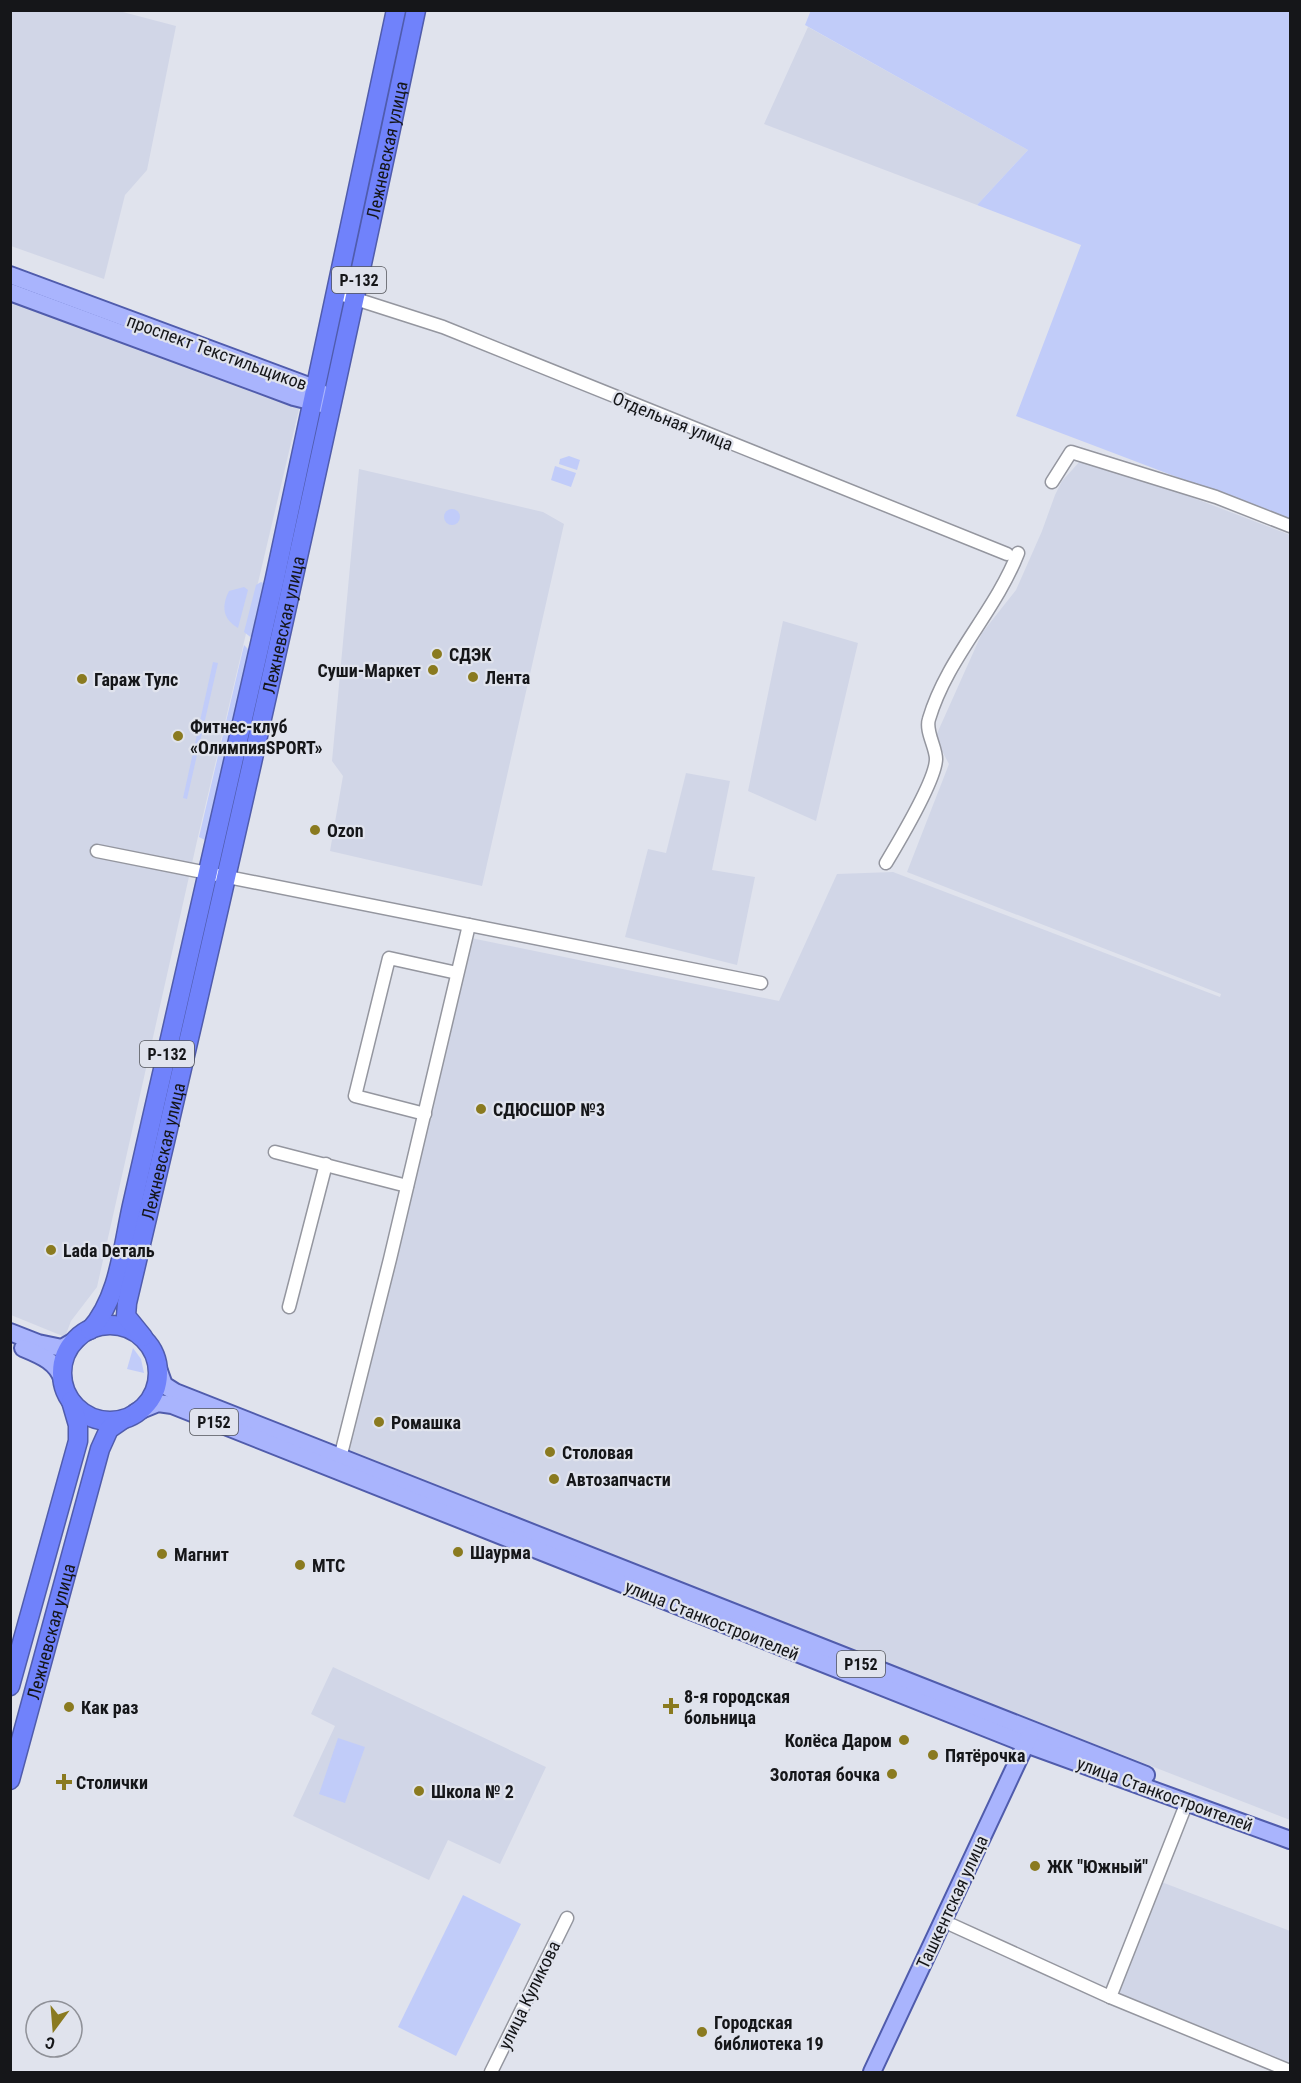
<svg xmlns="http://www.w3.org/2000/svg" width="1301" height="2083" font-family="'Roboto Condensed',sans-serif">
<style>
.built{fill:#d1d6e7}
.green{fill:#c1ccf9}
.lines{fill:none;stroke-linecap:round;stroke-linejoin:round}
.minor-casing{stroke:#94969f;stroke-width:15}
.major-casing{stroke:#505cac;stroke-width:20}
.highway-casing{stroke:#505cac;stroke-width:21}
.minor{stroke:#fff;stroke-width:12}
.major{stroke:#a9b4fd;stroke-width:16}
.highway{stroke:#7082fb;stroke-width:18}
.poi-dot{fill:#8a7a1f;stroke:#e0e3ed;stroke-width:2}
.labels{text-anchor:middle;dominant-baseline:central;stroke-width:4.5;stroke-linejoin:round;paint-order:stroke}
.shield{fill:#e0e3ed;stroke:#525459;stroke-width:1.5}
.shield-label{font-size:16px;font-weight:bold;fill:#151619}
.street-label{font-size:18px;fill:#151619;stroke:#e0e3ed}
.poi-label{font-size:18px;font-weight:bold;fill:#151619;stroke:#e0e3ed;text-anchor:start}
</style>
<rect width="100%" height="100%" fill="#e0e3ed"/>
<g class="built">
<path d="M11 10 119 11 176 26 147 170 125 195 104 279 11 246Z"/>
<path d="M808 27 1028 150 977 205 764 124Z"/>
<path d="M10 293 300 405 197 841 97 1287 71 1321 65 1337 11 1315Z"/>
<path d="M1082 459 1126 472 1290 535V1820L344 1452 466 937 779 1001 837 874 893 872 1220 997 1221 994 907 872 949 764 935 738 982 633 1016 590 1042 531 1055 495 1062 481Z"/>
<path d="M359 469 543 512 564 524 482 886 330 851 343 776 332 761Z"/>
<path d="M783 621 858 643 816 821 748 791Z"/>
<path d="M686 773 730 781 712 870 755 877 737 965 625 937 648 849 666 853Z"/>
<path d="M333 1667 546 1767 500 1864 448 1840 429 1880 293 1816 335 1726 311 1714Z"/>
<path d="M1151 1878 1290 1931V2069L1103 1993Z"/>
</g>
<g class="green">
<path d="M811 10 1290 11V520L1016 416 1081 245 977 205 1028 150 805 25Z"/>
<path d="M569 456 580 460 577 470 559 464 560 459Z"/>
<path d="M555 466 576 473 571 487 551 480Z"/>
<circle cx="452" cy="517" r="8"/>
<path d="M261 582 266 584 253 639 244 632 256 585Z"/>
<path d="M244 587 248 590 238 628C223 619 221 607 229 591Z"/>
<path d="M244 645 251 652 207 841 199 837Z"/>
<path d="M213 662 218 663 187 799 183 798Z"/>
<path d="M133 1348 141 1359 144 1373 127 1369Z"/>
<path d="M338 1738 365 1747 345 1803 319 1794Z"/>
<path d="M463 1895 521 1924 456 2056 398 2027Z"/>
</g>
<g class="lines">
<defs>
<g id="minor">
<path d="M337 293 443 327 1007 554"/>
<path d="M1052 482 1071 452 1216 497 1290 526"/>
<path d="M97 851 761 983"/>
<path d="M886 863C898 843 936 779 936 759 936 747 925 731 929 719 947 658 995 612 1018 553"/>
<path d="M425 1114 355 1096 389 958 457 973"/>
<path d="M275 1152 407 1186"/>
<path d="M289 1307 326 1164"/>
<path d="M340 1458 390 1259 469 925"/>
<path d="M952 1925 1110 1997 1290 2071"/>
<path d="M1110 1997 1187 1802"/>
<path d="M491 2072 567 1918"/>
</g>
<g id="major">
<path d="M10 275 317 389 324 396"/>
<path d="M10 292 294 397 326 405"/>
<path d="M10 1332 38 1343 62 1348 76 1340"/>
<path d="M23 1348C40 1355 58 1362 63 1381"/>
<path d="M159 1371 164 1385 175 1392 1146 1775"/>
<path d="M136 1412 158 1403 172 1405 1026 1744 1290 1840"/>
<path d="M872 2072 1030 1735"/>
</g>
<g id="highway">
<circle cx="110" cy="1373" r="48"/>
<path d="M90 1330C120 1297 123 1243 133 1201L275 578 396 10"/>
<path id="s1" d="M143 1337 126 1316 127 1303C229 873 325 443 416 10"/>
<path d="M10 1686 78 1441V1425L71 1401"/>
<path id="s2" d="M10 1780 100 1449 109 1429 122 1420"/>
</g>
</defs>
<use href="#minor" class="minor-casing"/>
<use href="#major" class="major-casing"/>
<use href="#highway" class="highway-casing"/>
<use href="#minor" class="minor"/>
<use href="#major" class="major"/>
<use href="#highway" class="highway"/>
</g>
<g class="poi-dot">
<circle cx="437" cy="654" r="6"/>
<circle cx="433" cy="670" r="6"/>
<circle cx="473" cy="677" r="6"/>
<circle cx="82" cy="679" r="6"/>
<circle cx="178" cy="736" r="6"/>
<circle cx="315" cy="830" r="6"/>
<circle cx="481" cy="1109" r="6"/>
<circle cx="51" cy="1250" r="6"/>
<circle cx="379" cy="1422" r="6"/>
<circle cx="550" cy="1452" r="6"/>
<circle cx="554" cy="1479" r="6"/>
<circle cx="458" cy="1552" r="6"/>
<circle cx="162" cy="1554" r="6"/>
<circle cx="300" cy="1565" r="6"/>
<path d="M668 1697h6v6h6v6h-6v6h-6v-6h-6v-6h6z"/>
<circle cx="69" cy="1707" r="6"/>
<circle cx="904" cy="1740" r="6"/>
<circle cx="933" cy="1755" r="6"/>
<circle cx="892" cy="1774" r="6"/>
<path d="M61 1773h6v6h6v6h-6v6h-6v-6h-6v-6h6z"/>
<circle cx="419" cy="1791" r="6"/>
<circle cx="1035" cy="1866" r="6"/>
<circle cx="702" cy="2032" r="6"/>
</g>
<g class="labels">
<g class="shield">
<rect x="332" y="267" width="54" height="26" rx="4.5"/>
<rect x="140" y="1041" width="54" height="26" rx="4.5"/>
<rect x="190" y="1409" width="48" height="26" rx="4.5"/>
<rect x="837" y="1651" width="48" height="26" rx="4.5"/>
</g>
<g class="shield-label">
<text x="359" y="280">Р-132</text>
<text x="167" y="1054">Р-132</text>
<text x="214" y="1422">Р152</text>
<text x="861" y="1664">Р152</text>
</g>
<g class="street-label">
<text stroke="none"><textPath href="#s1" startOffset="1222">Лежневская улица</textPath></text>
<text transform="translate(217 352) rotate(20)">проспект Текстильщиков</text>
<text transform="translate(673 421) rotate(22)">Отдельная улица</text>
<text stroke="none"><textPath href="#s1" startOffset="736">Лежневская улица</textPath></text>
<text stroke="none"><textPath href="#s1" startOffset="196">Лежневская улица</textPath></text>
<text transform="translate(712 1620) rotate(22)">улица Станкостроителей</text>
<text stroke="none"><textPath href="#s2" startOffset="154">Лежневская улица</textPath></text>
<text transform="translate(1165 1794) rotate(20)">улица Станкостроителей</text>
<text transform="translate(952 1902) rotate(-65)">Ташкентская улица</text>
<text transform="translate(529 1995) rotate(-64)">улица Куликова</text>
</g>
<g class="poi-label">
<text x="449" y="654">СДЭК</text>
<text x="421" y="670" text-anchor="end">Суши-Маркет</text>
<text x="485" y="677">Лента</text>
<text x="94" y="679">Гараж Тулс</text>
<text x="190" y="726">Фитнес-клуб<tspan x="190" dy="21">«ОлимпияSPORT»</tspan></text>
<text x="327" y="830">Ozon</text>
<text x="493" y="1109">СДЮСШОР №3</text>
<text x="63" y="1250">Lada Dеталь</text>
<text x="391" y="1422">Ромашка</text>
<text x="562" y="1452">Столовая</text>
<text x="566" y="1479">Автозапчасти</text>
<text x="470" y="1552">Шаурма</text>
<text x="174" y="1554">Магнит</text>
<text x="312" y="1565">МТС</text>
<text x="684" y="1696">8-я городская<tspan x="684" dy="21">больница</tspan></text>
<text x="81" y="1707">Как раз</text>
<text x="892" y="1740" text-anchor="end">Колёса Даром</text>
<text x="945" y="1755">Пятёрочка</text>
<text x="880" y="1774" text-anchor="end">Золотая бочка</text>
<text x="76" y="1782">Столички</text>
<text x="431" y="1791">Школа № 2</text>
<text x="1047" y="1866">ЖК "Южный"</text>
<text x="714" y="2022">Городская<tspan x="714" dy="21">библиотека 19</tspan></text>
</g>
</g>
<rect width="1301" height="2083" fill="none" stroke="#151619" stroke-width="24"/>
<g transform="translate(54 2029) rotate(196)"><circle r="28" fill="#e0e3ed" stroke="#8f9198" stroke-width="1.5"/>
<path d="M0-4.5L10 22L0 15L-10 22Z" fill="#8a7a1f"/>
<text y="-9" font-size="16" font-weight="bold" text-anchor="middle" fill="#151619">С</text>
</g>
</svg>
